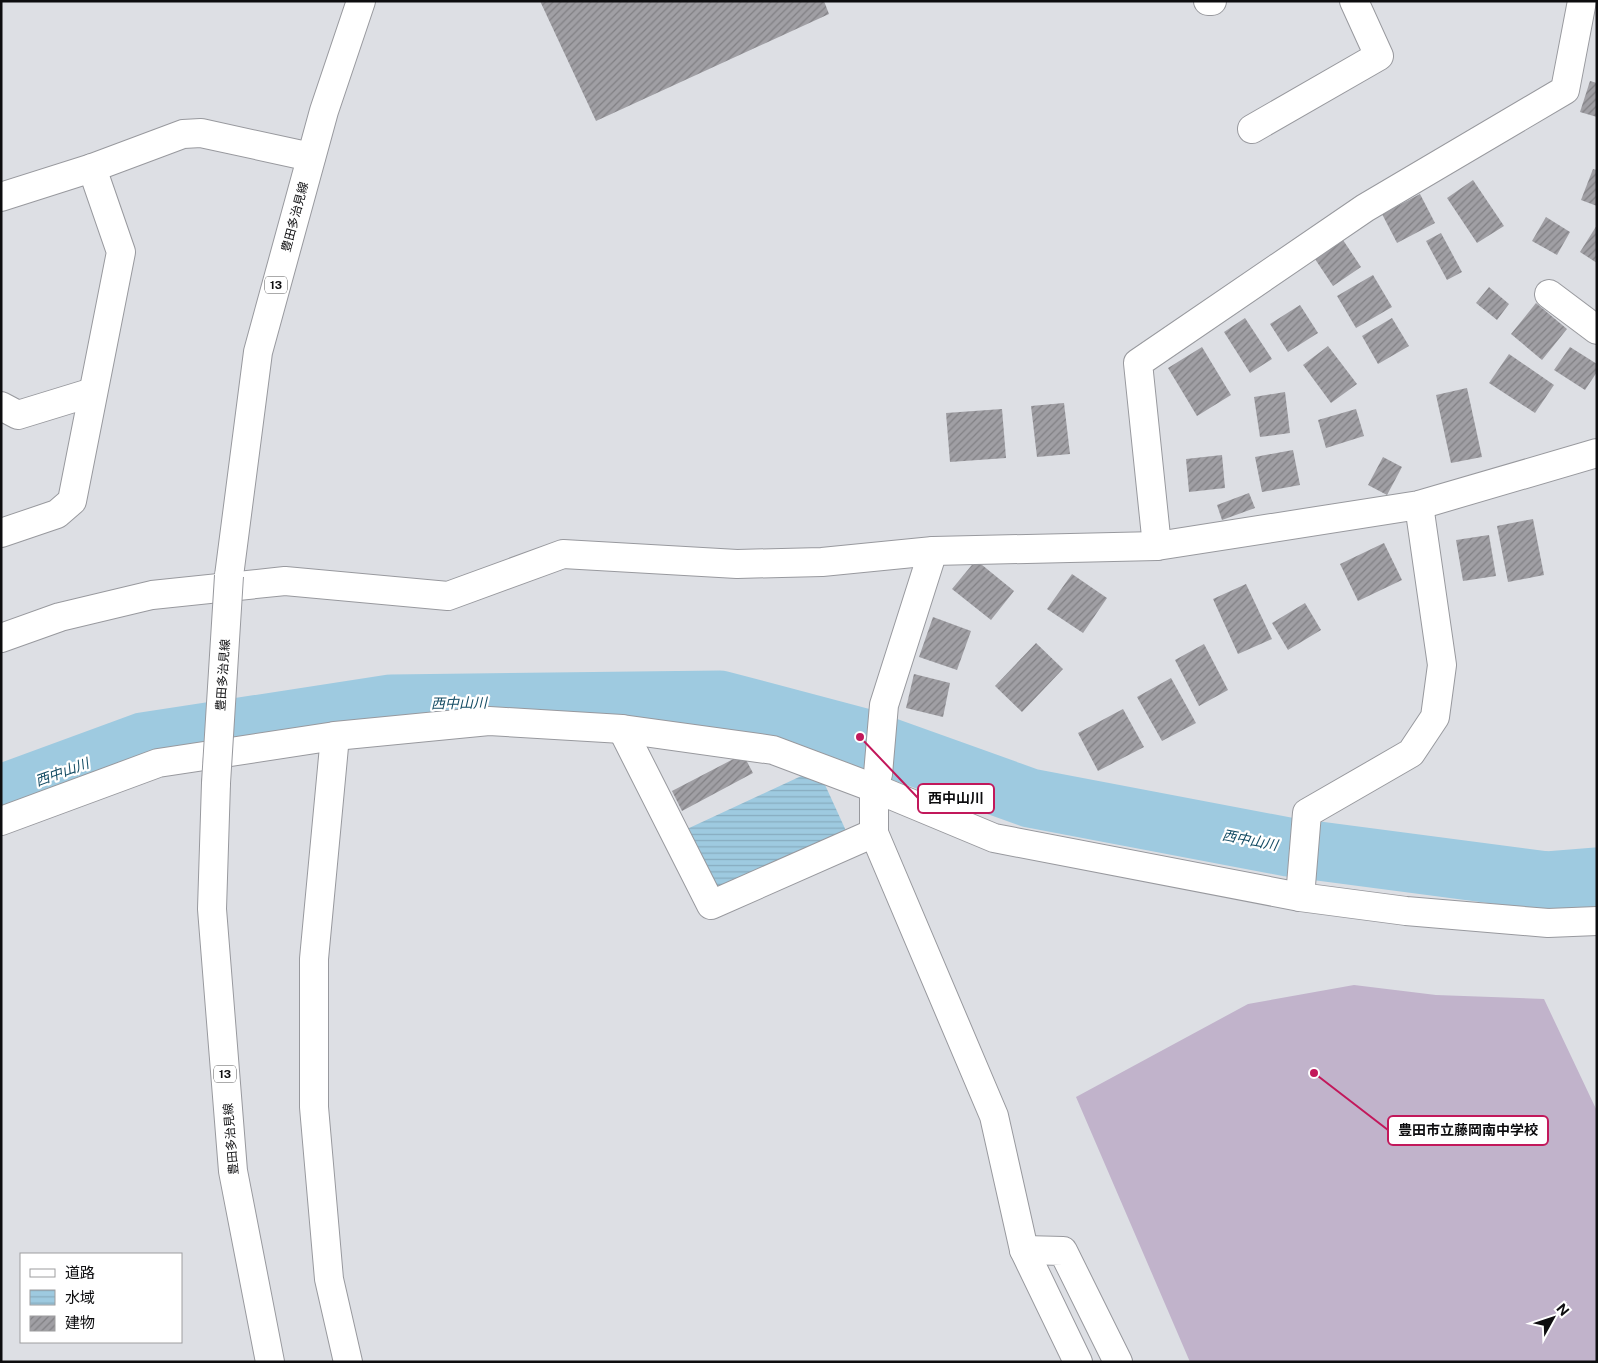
<svg xmlns="http://www.w3.org/2000/svg" width="1598" height="1363" font-family="'Public Sans','Noto Sans JP',sans-serif">
<style>
.grass{fill:#c1b3cb}
.water{fill:url(#water-rules)}
.lines{fill:none;stroke-linecap:round;stroke-linejoin:round}
.river{stroke:#9ecae0;stroke-width:59}
.building{fill:url(#building-hatch)}
.minor-casing{stroke:#98999e;stroke-width:30}
.major-casing{stroke:#98999e;stroke-width:30}
.minor{stroke:#fff;stroke-width:28}
.major{stroke:#fff;stroke-width:28}
.major-bridge-casing{stroke:#98999e;stroke-width:30;stroke-linecap:butt}
.major-bridge{stroke:#fff;stroke-width:28}
.labels{text-anchor:middle;dominant-baseline:central;stroke-width:4.5;stroke-linejoin:round;paint-order:stroke}
.shield{fill:#fff;stroke:#565657;stroke-width:1}
.shield-label{font-size:11px;font-weight:bold;fill:#0d0d0f}
.street-label{font-size:12px;fill:#0d0d0f;stroke:#fff}
.water-label{font-size:14px;font-style:italic;fill:#144c64;stroke:#fff}
.leader{fill:none;stroke:#c2185b;stroke-width:2}
.callout-dot{fill:#c2185b;stroke:#fff;stroke-width:2}
.callout{fill:#fff;stroke:#c2185b;stroke-width:2}
.callout-label{font-size:14px;text-anchor:middle;font-weight:bold;fill:#0d0d0f}
</style>
<defs>
<pattern id="water-rules" width="6" height="5" patternUnits="userSpaceOnUse" patternTransform="scale(1.25)"><rect width="6" height="5" fill="#9ecae0"/><path d="M0 2.5h6" fill="none" stroke="#87acbf"/></pattern>
<pattern id="building-hatch" width="6" height="6" patternUnits="userSpaceOnUse" patternTransform="scale(1.25)"><rect width="6" height="6" fill="#a09fa4"/><path d="M-1 1l2-2M0 6l6-6M5 7l2-2" fill="none" stroke="#818084"/></pattern>
</defs>
<rect width="100%" height="100%" fill="#dddfe4"/>
<path class="grass" d="M1354 985 1436 995 1544 999 1597 1111V1362H1190L1076 1097 1248 1004Z"/>
<path class="water" d="M812 771 821 776 847 833 719 894 687 829Z"/>
<g class="lines">
<path class="river" d="M1 794 143 742 391 704 720 700 860 737 1030 798 1288 847 1547 881 1597 877"/>
</g>
<g class="building">
<path d="M540 1H824L829 14 596 121Z"/>
<path d="M1590 81 1597 83V117L1580 112Z"/>
<path d="M1593 169 1597 170V206L1581 200Z"/>
<path d="M1473 180 1504 226 1477 243 1447 198Z"/>
<path d="M1420 194 1435 223 1397 243 1382 214Z"/>
<path d="M1546 217 1570 232 1557 255 1532 241Z"/>
<path d="M1597 225V263L1580 252Z"/>
<path d="M1441 233 1462 272 1447 280 1426 241Z"/>
<path d="M1343 240 1361 267 1333 286 1315 259Z"/>
<path d="M1373 275 1392 307 1356 328 1337 296Z"/>
<path d="M1489 287 1509 304 1497 320 1476 303Z"/>
<path d="M1536 303 1567 329 1542 360 1511 334Z"/>
<path d="M1300 305 1318 333 1288 352 1270 324Z"/>
<path d="M1245 318 1272 359 1250 373 1224 332Z"/>
<path d="M1392 318 1409 346 1378 364 1362 336Z"/>
<path d="M1328 346 1357 384 1331 403 1303 365Z"/>
<path d="M1202 347 1231 395 1197 416 1168 368Z"/>
<path d="M1570 347 1597 364V372L1585 390 1554 370Z"/>
<path d="M1509 354 1554 385 1535 413 1489 383Z"/>
<path d="M1467 388 1482 457 1451 463 1436 395Z"/>
<path d="M1285 392 1290 433 1260 437 1254 397Z"/>
<path d="M1064 403 1070 454 1037 457 1031 406Z"/>
<path d="M1002 409 1006 458 950 462 946 413Z"/>
<path d="M1356 409 1364 436 1326 448 1318 420Z"/>
<path d="M1293 450 1300 485 1262 492 1255 457Z"/>
<path d="M1222 455 1225 488 1189 492 1186 459Z"/>
<path d="M1383 457 1402 467 1387 495 1368 485Z"/>
<path d="M1249 493 1255 508 1222 520 1217 505Z"/>
<path d="M1533 519 1544 575 1508 582 1497 526Z"/>
<path d="M1489 535 1496 576 1463 581 1456 540Z"/>
<path d="M1384 543 1402 580 1358 601 1340 564Z"/>
<path d="M976 560 1014 591 991 620 952 589Z"/>
<path d="M1072 574 1107 598 1083 633 1047 609Z"/>
<path d="M1246 584 1272 639 1238 654 1213 599Z"/>
<path d="M1305 603 1321 630 1288 650 1272 623Z"/>
<path d="M933 617 971 631 957 670 919 657Z"/>
<path d="M1036 643 1063 669 1022 712 995 686Z"/>
<path d="M1204 644 1228 690 1199 706 1175 660Z"/>
<path d="M914 674 950 683 943 717 906 708Z"/>
<path d="M1171 678 1196 723 1162 741 1137 697Z"/>
<path d="M1123 709 1144 747 1098 771 1078 733Z"/>
<path d="M743 754 753 773 682 811 672 791Z"/>
</g>
<g class="lines">
<defs>
<g id="minor">
<path d="M1208 1H1212"/>
<path d="M1252 129 1379 56 1354 1"/>
<path d="M1 197 92 168 183 134 201 133 311 157"/>
<path d="M1549 294 1597 330"/>
<path d="M1 406 18 415 93 392"/>
<path d="M1 533 57 514 72 501 121 252 92 168"/>
<path d="M1157 546 1138 363 1365 208 1565 90 1582 1"/>
<path d="M933 551 884 705 878 774 874 788V833L994 1116 1024 1250 1078 1362"/>
<path d="M1 638 60 617 152 595 285 581 448 596 563 554 737 564 822 562 933 551 1157 546 1419 505 1597 453"/>
<path d="M622 729 711 905 874 833"/>
<path d="M335 736 314 959V1107L329 1279 348 1362"/>
<path d="M1 821 158 763 335 736 489 721 622 729 773 750 874 788 994 838 1300 897 1406 911 1548 923 1597 921"/>
<path d="M1300 897 1307 813 1411 753 1435 717 1442 665 1419 505"/>
<path d="M1024 1250 1063 1251 1118 1362"/>
</g>
<g id="major">
<path d="M229 576 258 352 324 111 361 1"/>
<path d="M216 783 212 909 233 1171 270 1362"/>
</g>
</defs>
<use href="#minor" class="minor-casing"/>
<use href="#major" class="major-casing"/>
<use href="#minor" class="minor"/>
<use href="#major" class="major"/>
<defs>
<path id="major-bridge" d="M216 783 229 576"/>
</defs>
<use href="#major-bridge" class="major-bridge-casing"/>
<use href="#major-bridge" class="major-bridge"/>
</g>
<g class="labels">
<g class="shield">
<rect x="265" y="276.5" width="22" height="17" rx="4"/>
<rect x="214" y="1065.5" width="22" height="17" rx="4"/>
</g>
<g class="shield-label">
<text x="276" y="285">13</text>
<text x="225" y="1074">13</text>
</g>
<g class="street-label">
<text transform="translate(295 217) rotate(-75)">豊田多治見線</text>
<text transform="translate(223 675) rotate(-86)">豊田多治見線</text>
<text transform="translate(231 1139) rotate(-95)">豊田多治見線</text>
</g>
<g class="water-label">
<text transform="translate(459 703) rotate(-1)">西中山川</text>
<text transform="translate(62 772) rotate(-20)">西中山川</text>
<text transform="translate(1250 840) rotate(11)">西中山川</text>
</g>
</g>
<path class="leader" d="M860 737L918 798M1314 1073L1388 1130"/>
<g class="callout-dot">
<circle cx="860" cy="737" r="5"/>
<circle cx="1314" cy="1073" r="5"/>
</g>
<g class="callout">
<rect x="918" y="784" width="76" height="29" rx="5"/>
<rect x="1388" y="1116" width="160" height="29" rx="5"/>
</g>
<g class="callout-label">
<text x="956" y="803">西中山川</text>
<text x="1468" y="1135">豊田市立藤岡南中学校</text>
</g>
<rect width="1598" height="1363" fill="none" stroke="#0d0d0f" stroke-width="5"/>
<rect x="20" y="1253" width="162" height="90" fill="#ffffff" stroke="#9e9e9f"/>
<rect x="30" y="1269" width="25" height="8" fill="#ffffff" stroke="#9e9e9f"/>
<text x="65" y="1278" font-size="15" fill="#0d0d0f">道路</text>
<rect x="30" y="1290" width="25" height="15" fill="url(#water-rules)" stroke="#9e9e9f"/>
<text x="65" y="1303" font-size="15" fill="#0d0d0f">水域</text>
<rect x="30" y="1316" width="25" height="15" fill="url(#building-hatch)" stroke="#9e9e9f"/>
<text x="65" y="1328" font-size="15" fill="#0d0d0f">建物</text>
<g transform="translate(1553 1318) rotate(50)" stroke="#ffffff" stroke-width="4" paint-order="stroke">
<path d="M0-4L9 19L0 12L-9 19Z" fill="#0d0d0f"/>
<text y="-8" font-size="14" font-weight="bold" text-anchor="middle" fill="#0d0d0f">N</text>
</g>
</svg>
